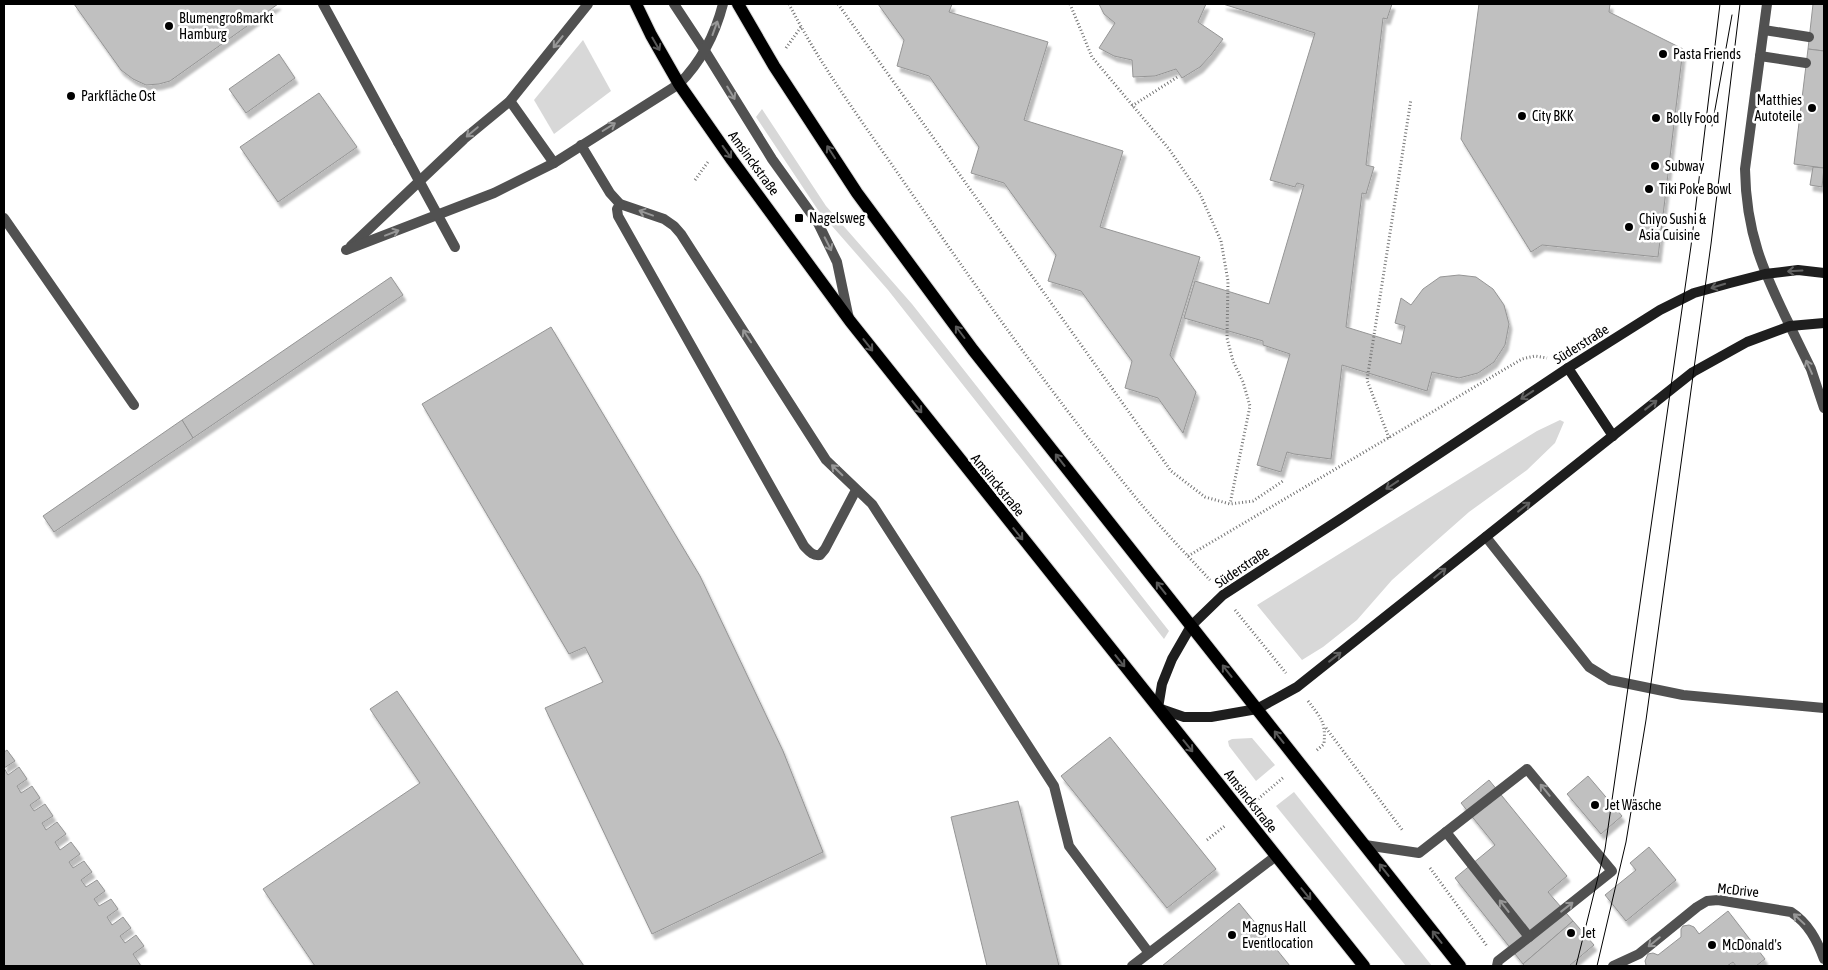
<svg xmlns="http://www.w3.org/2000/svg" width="1828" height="970" font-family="'Asap Condensed',sans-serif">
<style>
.green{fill:#d8d8d8}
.building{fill:#c0c0c0;stroke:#959595;filter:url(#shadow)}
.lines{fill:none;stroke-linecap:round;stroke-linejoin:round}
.primary-casing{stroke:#dbdbdb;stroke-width:14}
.path{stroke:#737373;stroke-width:3;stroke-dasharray:1 2.5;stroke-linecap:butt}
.service{stroke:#515151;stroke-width:10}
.minor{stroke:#515151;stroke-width:10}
.tertiary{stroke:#515151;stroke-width:10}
.secondary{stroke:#1e1e1e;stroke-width:10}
.primary{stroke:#000;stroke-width:12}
.tram{stroke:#000;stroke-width:1}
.service-bridge{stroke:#515151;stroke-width:10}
.oneway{stroke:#979797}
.oneway2{stroke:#595959}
.oneway3{stroke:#626262}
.poi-dot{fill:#000;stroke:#fff;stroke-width:2}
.labels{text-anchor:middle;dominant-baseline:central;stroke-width:5;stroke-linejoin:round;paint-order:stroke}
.poi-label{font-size:14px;fill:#000;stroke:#fff;text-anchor:start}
.street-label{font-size:14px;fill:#000;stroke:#fff}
</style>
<defs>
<filter id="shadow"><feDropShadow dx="3" dy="5.5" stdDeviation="1" flood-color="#0004"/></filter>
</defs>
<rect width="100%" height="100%" fill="#fff"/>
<g class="green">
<path d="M583 40 611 91 554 134 534 100Z"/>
<path d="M762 109 826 206 912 304 1169 631 1164 639 888 290 818 210 756 117Z"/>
<path d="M1560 420 1564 422 1555 443 1527 470 1469 512 1392 580 1357 620 1323 647 1302 660 1257 605 1537 431Z"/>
<path d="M1252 738 1275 765 1256 781 1229 746 1228 741 1232 739Z"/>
<path d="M1294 792 1432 966H1406L1276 806Z"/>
</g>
<g class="building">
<path d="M74 4H278L170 81 159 84 146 85 133 79 121 70Z"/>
<path d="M878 4H952L949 12 1048 42 1024 120 1123 151 1100 227 1200 257 1170 355 1196 392 1183 433 1158 398 1125 388 1132 361 1081 291 1048 281 1056 255 1004 183 971 173 979 147 929 76 897 66 904 40Z"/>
<path d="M1099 4H1206L1198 22 1223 39 1211 55 1200 67 1182 78 1176 69 1155 76 1133 77 1132 60 1114 56 1099 48 1115 23 1104 14Z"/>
<path d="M1223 4H1392L1387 19 1383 18 1366 165 1374 167 1366 194 1362 193 1346 327 1401 344 1405 326 1395 323 1401 298 1411 305 1423 289 1440 277 1459 275 1476 277 1493 289 1504 305 1509 324 1505 345 1494 362 1478 373 1459 378 1432 372 1427 391 1342 365 1331 459 1294 454 1287 452 1281 472 1257 465 1290 354 1263 345V341L1184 318 1195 281 1269 304 1304 185 1297 183 1295 187 1270 180 1315 33Z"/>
<path d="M1479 4H1610L1609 12 1683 49 1658 257 1542 245 1531 252 1461 139Z"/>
<path d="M1813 4H1824V51L1808 49Z"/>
<path d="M1808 49 1824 51V168L1794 164Z"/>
<path d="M279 54 295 78 246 113 229 89Z"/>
<path d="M319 93 357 147 278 202 240 147Z"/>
<path d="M1813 167 1824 168 1822 187 1810 185Z"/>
<path d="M391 277 403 295 193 438 182 420Z"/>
<path d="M551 327 700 576 783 751 823 852 652 934 545 708 603 682 585 647 569 654 422 404Z"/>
<path d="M182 420 193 438 54 532 43 516Z"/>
<path d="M397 691 541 903 584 966H315L263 889 420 783 370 709Z"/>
<path d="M1110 737 1216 869 1167 908 1061 776Z"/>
<path d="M7 750 15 761 4 768 8 775 19 767 27 779 17 786 21 793 32 786 40 798 30 805 34 811 45 804 53 816 42 823 46 830 57 822 66 834 55 842 60 850 71 842 80 854 69 862 73 868 84 861 92 872 81 880 86 887 97 880 105 891 94 899 99 906 111 899 118 909 107 917 112 925 123 917 131 928 120 936 125 943 136 935 144 946 133 954 141 966H4V752Z"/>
<path d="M1588 776 1622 816 1601 834 1567 794Z"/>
<path d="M1489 780 1567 876 1548 892 1573 921 1523 964 1455 878 1495 845 1461 803Z"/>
<path d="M1018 801 1059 966H987L951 817Z"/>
<path d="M1649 847 1676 880 1626 921 1605 895 1636 870 1630 863Z"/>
<path d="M1239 903 1290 966H1162Z"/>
<path d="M1728 911 1765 959 1756 966H1736L1733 962 1727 966H1644L1646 965 1645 961 1648 954 1653 953 1658 955 1681 937V929L1683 926 1689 925 1694 927 1699 934Z"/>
<path d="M1573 921 1594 945 1569 966H1525L1523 964Z"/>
</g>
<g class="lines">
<defs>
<g id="primary">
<path d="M636 4 651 35 679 84 732 160 850 321 1364 966"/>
<path d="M738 4 774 66 857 193 973 350 1460 966"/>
</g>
</defs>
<use href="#primary" class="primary-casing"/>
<g class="path">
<path d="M789 4C822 69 867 128 908 188 982 296 1058 403 1141 504 1163 530 1187 555 1210 580"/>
<path d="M838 4 1171 471 1205 497 1230 504 1253 501 1283 481"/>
<path d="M1070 4 1092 57 1169 149 1200 194 1221 241 1228 281 1227 338 1233 361 1243 382 1250 406 1230 504"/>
<path d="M786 48 801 27"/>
<path d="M1132 106 1179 76"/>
<path d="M695 180 708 162"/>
<path d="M1389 438 1367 380 1411 99"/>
<path d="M1188 556 1522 359 1535 356 1547 358"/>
<path d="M1235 610 1286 673"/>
<path d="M1308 701C1321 718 1326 722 1324 744L1316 751"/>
<path d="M1326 728 1403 831"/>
<path d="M1258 799 1284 777"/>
<path d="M1207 840 1226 825"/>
<path d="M1430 868 1487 946"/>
</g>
<g class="service">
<path d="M323 4 398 142"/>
<path d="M674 4 705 51 772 159 818 223 837 262 849 319"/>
<path d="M1764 30 1809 37"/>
<path d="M1760 56 1806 63"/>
<path d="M510 101 554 163"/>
<path d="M581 145 610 193 620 204 664 219 674 226 681 234 826 460 872 504 1054 786 1069 846 1149 953"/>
<path d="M620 204 617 209 618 216 804 546C809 551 812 556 820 555L825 549 856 490"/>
<path d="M4 218 134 405"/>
<path d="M351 246 464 139 510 101 588 4"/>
<path d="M346 250 494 193 554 163 679 84"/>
<path d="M1486 537 1589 667 1610 680 1683 695 1824 708"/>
<path d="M1446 832 1527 769 1612 871 1529 937"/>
<path d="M1365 845 1419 853 1446 832 1529 937 1498 961 1497 966"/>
<path d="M1132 966 1276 856"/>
<path d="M1613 966 1639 954 1697 907 1707 901 1718 900 1791 912C1808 923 1817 940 1824 959"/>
</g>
<path class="minor" d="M1790 326 1811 369 1824 408"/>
<g class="tertiary">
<path d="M1767 4 1745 169C1746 233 1763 271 1790 326"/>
<path d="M679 84C702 61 715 35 723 4"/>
</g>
<g class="secondary">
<path d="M1824 273 1798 270 1765 274 1730 283 1694 293 1660 310 1568 368 1339 520 1223 595 1191 626 1172 659 1162 684 1158 708 1184 717H1211L1257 709 1297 687 1693 372 1747 342 1790 326 1824 323"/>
<path d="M1568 368 1613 436"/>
</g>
<use href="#primary" class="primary"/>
<g class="tram">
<path d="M1712 126 1732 15"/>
<path d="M1576 966 1605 849 1691 246 1720 4"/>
<path d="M1597 966 1626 842 1646 720 1711 244 1740 4"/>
</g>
<path class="service-bridge" d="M398 142 455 247"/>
</g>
<defs><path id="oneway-shaft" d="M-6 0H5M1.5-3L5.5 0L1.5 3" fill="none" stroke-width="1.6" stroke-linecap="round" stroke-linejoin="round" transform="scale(1.25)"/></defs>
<g class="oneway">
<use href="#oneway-shaft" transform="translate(715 28) rotate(-70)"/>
<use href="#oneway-shaft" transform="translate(558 42) rotate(129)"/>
<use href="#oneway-shaft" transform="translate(731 93) rotate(59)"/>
<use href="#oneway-shaft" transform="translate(609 127) rotate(-32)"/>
<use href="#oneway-shaft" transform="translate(472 132) rotate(140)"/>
<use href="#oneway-shaft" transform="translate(646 213) rotate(-160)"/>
<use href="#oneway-shaft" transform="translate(392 233) rotate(-21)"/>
<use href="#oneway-shaft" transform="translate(828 244) rotate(63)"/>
<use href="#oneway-shaft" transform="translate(747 336) rotate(-123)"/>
<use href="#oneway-shaft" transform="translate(1809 367) rotate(-114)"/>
<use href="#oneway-shaft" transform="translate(837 470) rotate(-136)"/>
<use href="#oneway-shaft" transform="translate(1545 790) rotate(-129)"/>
<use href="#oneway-shaft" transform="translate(1504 906) rotate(-128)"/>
<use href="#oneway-shaft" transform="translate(1567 907) rotate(-38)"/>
<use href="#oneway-shaft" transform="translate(1799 919) rotate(-137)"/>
<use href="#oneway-shaft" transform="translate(1654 942) rotate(141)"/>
</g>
<g class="oneway2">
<use href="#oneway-shaft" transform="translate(656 44) rotate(60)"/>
<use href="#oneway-shaft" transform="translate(727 152) rotate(54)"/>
<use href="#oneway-shaft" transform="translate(831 152) rotate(-123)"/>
<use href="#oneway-shaft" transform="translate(960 332) rotate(-127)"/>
<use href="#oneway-shaft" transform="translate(868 345) rotate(52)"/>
<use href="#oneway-shaft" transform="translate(917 407) rotate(51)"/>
<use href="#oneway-shaft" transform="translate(1060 460) rotate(-128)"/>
<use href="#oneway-shaft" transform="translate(1018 534) rotate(51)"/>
<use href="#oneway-shaft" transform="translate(1161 588) rotate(-128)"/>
<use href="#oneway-shaft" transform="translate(1120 661) rotate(51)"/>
<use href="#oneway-shaft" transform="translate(1227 671) rotate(-128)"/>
<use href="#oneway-shaft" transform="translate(1279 737) rotate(-128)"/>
<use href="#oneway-shaft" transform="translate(1188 746) rotate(51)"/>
<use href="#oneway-shaft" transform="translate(1384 870) rotate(-128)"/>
<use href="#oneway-shaft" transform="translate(1306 894) rotate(51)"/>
<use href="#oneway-shaft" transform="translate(1437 937) rotate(-128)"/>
</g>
<g class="oneway3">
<use href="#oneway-shaft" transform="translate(1795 271) rotate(177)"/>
<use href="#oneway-shaft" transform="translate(1718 286) rotate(163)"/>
<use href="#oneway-shaft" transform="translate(1527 395) rotate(146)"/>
<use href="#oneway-shaft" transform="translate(1651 405) rotate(-38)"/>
<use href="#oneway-shaft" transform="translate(1392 485) rotate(146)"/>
<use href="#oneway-shaft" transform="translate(1524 507) rotate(-38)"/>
<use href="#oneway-shaft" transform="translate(1440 573) rotate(-39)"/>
<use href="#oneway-shaft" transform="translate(1335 657) rotate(-38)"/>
</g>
<g class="poi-dot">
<circle cx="169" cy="26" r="5"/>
<circle cx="1663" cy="54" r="5"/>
<circle cx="71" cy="96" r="5"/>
<circle cx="1812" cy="108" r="5"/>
<circle cx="1522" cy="116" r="5"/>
<circle cx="1656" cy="118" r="5"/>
<circle cx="1655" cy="166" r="5"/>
<circle cx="1649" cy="189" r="5"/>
<rect x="794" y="213" width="10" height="10" rx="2.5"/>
<circle cx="1629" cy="227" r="5"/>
<circle cx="1595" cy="805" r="5"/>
<circle cx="1571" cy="933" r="5"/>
<circle cx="1232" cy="935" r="5"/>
<circle cx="1712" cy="945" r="5"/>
</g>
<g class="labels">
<g class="poi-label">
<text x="179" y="18">Blumengroßmarkt<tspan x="179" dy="16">Hamburg</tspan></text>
<text x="1673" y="54">Pasta Friends</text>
<text x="81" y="96">Parkfläche Ost</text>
<text x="1802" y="100" text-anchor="end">Matthies<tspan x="1802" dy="16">Autoteile</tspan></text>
<text x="1532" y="116">City BKK</text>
<text x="1666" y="118">Bolly Food</text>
<text x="1665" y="166">Subway</text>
<text x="1659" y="189">Tiki Poke Bowl</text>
<text x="809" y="218">Nagelsweg</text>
<text x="1639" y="219">Chiyo Sushi &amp;<tspan x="1639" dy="16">Asia Cuisine</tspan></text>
<text x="1605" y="805">Jet Wäsche</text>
<text x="1242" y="927">Magnus Hall<tspan x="1242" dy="16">Eventlocation</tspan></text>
<text x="1581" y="933">Jet</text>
<text x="1722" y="945">McDonald's</text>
</g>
<g class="street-label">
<text transform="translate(754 163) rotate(54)">Amsinckstraße</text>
<text transform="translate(1581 344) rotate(-32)">Süderstraße</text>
<text transform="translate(998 485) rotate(51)">Amsinckstraße</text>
<text transform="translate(1242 567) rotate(-34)">Süderstraße</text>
<text transform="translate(1251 801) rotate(52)">Amsinckstraße</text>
<text transform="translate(1738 890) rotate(6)">McDrive</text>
</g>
</g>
<rect width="1828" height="970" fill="none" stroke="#000000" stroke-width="10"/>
</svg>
